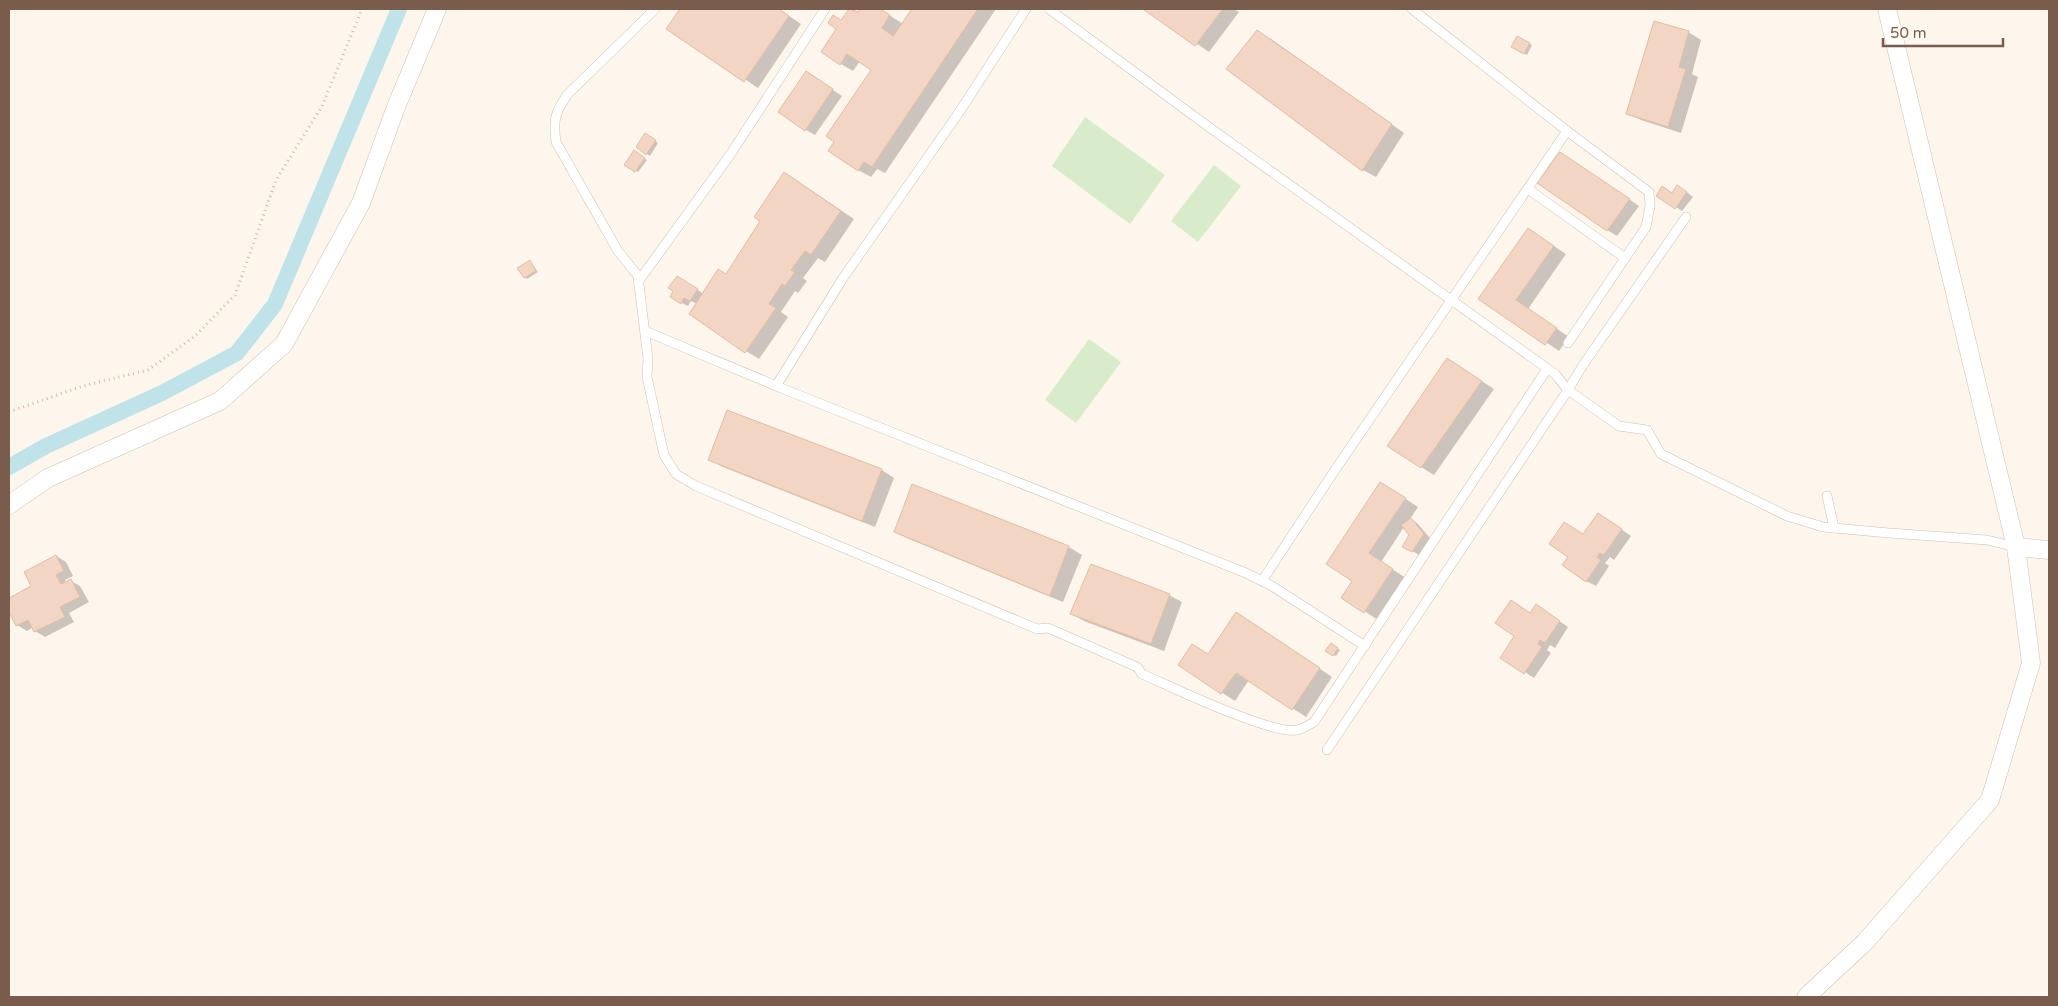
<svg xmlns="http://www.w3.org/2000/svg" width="2058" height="1006" font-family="'Varela Round',sans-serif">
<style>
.green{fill:#d8ecc9}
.shadow{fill:#0003}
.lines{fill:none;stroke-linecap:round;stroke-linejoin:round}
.canal{stroke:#bfe3e8;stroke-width:16}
.building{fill:#f3d5c3;stroke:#e6bba3}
.lane-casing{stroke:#d1beb0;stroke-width:10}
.street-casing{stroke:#d1beb0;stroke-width:19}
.path{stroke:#d9b8a5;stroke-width:3;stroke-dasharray:1 4;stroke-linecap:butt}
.lane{stroke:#fff;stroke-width:9}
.street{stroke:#fff;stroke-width:18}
</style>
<rect width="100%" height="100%" fill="#fdf6ec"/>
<g class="green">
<path d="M1085 117 1165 175 1130 224 1052 166Z"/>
<path d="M1214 165 1241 186 1198 242 1171 221Z"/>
<path d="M1089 339 1121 362 1076 423 1045 400Z"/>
</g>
<g class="shadow">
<path d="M681 9H779L801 24 758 88 668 28Z"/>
<path d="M851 9 859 13 862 9H880L903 24 913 9H996L885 173 877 169 871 177 858 170 873 70 860 61 853 71 841 64 842 22Z"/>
<path d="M1146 9H1234L1239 12 1209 52Z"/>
<path d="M1688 32 1701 40 1692 74 1698 77 1681 133 1641 120 1628 113Z"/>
<path d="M1518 38 1532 45 1527 55 1513 47Z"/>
<path d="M1271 39 1404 133 1376 177 1363 170 1228 69Z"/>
<path d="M815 78 842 96 815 135 806 130Z"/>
<path d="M646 135 658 143 650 156 637 147Z"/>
<path d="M634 152 647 160 638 172 626 164Z"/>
<path d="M1570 159 1639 206 1617 236 1607 230Z"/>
<path d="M797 181 854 219 825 262 818 258 803 278 807 281 798 293 795 291 781 312 788 317 759 359 746 351 697 304 691 301 688 306 682 303 675 290 677 277 704 294 726 275Z"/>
<path d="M1684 190 1693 197 1682 211 1658 195 1672 194Z"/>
<path d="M1528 229 1566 254 1528 309 1569 337 1559 351 1480 298Z"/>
<path d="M530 262 538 272 527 279 525 277Z"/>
<path d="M1460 367 1494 389 1434 475 1421 467Z"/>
<path d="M728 411 882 470 894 478 875 527 723 467 710 460Z"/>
<path d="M913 486 1069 547 1082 555 1063 602 909 539 896 532Z"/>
<path d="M1394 491 1418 507 1410 519 1417 523 1430 538 1419 555 1404 546 1411 535 1404 527 1381 562 1406 578 1378 620 1343 597 1354 581Z"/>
<path d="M1608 520 1631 536 1614 560 1610 557 1605 563 1609 566 1596 586 1586 581 1584 535Z"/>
<path d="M56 556 66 562 73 576 65 580 66 583 71 581 80 586 89 602 69 613 74 622 45 637 35 631 33 627 27 631 17 625 9 609V599L33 587Z"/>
<path d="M1169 595 1182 602 1164 651 1084 621 1072 614Z"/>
<path d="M1512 601 1531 614 1546 612 1568 627 1555 648 1550 645 1547 650 1551 653 1534 678 1502 657 1516 636Z"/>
<path d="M1249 621 1332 677 1306 717 1249 680 1235 701 1179 665 1209 655Z"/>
<path d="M1331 645 1340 650 1336 656 1327 651Z"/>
</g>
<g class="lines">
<path class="canal" d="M9 467 46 446 162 393 237 353 275 304 399 9"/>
</g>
<g class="building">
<path d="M680 9H779L789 16 744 82 666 29Z"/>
<path d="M849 9 858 12 860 9H880L890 15 882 28 893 36 912 9H978L872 167 864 162 858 171 828 151 834 142 826 136 871 70 847 54 840 65 821 52 836 29 828 23 833 15 841 20Z"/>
<path d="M1143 9H1223L1195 46Z"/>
<path d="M1654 21 1689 31 1679 67 1686 69 1668 127 1626 114Z"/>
<path d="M1257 30 1392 124 1362 171 1226 69Z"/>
<path d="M1517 36 1530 43 1524 54 1511 47Z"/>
<path d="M806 71 833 89 805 131 778 112Z"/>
<path d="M645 133 656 140 646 155 636 147Z"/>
<path d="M634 150 645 158 635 172 624 165Z"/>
<path d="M1560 152 1630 199 1607 231 1537 183Z"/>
<path d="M784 172 841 211 811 255 805 251 791 270 795 272 785 286 782 284 769 304 776 308 745 353 689 314 718 269 726 274 760 221 754 217Z"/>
<path d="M1677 185 1687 192 1675 209 1656 196 1662 186 1672 193Z"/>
<path d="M1528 228 1554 246 1516 300 1557 328 1545 345 1478 299Z"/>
<path d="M530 260 536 271 524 278 517 268Z"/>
<path d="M677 276 698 289 690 301 684 298 681 304 670 297 673 291 668 288Z"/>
<path d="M1447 358 1482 381 1421 468 1387 446Z"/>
<path d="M727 410 882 469 862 521 708 460Z"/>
<path d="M1380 482 1406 498 1369 553 1393 569 1364 613 1341 598 1352 581 1326 564Z"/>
<path d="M912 484 1069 546 1050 596 894 532Z"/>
<path d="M1598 513 1622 529 1604 555 1600 553 1597 557 1601 560 1586 582 1562 565 1568 557 1549 544 1564 522 1583 534Z"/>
<path d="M1411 518 1424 534 1412 552 1402 547 1409 535 1401 525Z"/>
<path d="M56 555 64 571 56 575 61 584 71 579 80 597 60 607 65 617 34 632 28 620 16 626 9 612V598L31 586 24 572Z"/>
<path d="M1091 564 1170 594 1151 644 1070 614Z"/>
<path d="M1511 600 1530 613 1536 604 1560 621 1545 643 1540 640 1538 644 1542 647 1524 674 1500 658 1514 636 1495 623Z"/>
<path d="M1236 612 1320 668 1292 710 1236 673 1221 694 1178 665 1192 644 1208 654Z"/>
<path d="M1331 643 1338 648 1333 656 1325 651Z"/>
</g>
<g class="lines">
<defs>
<g id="lane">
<path d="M655 9 567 95C555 113 553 120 556 142L618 251 638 276 648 359 647 377 664 455 676 474 696 486 1037 629 1048 628 1137 667 1142 674C1170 686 1271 735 1297 730 1302 729 1309 725 1314 722L1547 369"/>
<path d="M1049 9 1213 130 1555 374 1568 390 1583 365 1686 217"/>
<path d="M1567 131 1649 192 1650 206 1646 227 1568 343"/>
<path d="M1528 189 1625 258"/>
<path d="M638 282 730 155 825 9"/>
<path d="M645 331 786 390 1246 573 1272 586 1365 646"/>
<path d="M776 386 843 278 958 114 1026 9"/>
<path d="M1827 496 1834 528"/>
<path d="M1262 581 1333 473 1567 131 1412 9"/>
<path d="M1327 750 1568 390 1619 426 1647 430 1661 454 1787 516 1823 527 1889 533 1987 540 2016 547"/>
</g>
<g id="street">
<path d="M9 505 48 478 220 401 284 344 361 203 396 107 437 9"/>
<path d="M2016 547 2049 550"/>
<path d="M1806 997 1865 942 1990 800 2031 663 2016 547 1887 9"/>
</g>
</defs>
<use href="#lane" class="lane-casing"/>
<use href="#street" class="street-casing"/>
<path class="path" d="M9 412 83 386 148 370 195 336 235 295 276 180 322 106 362 9"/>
<use href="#lane" class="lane"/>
<use href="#street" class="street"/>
</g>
<rect width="2058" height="1006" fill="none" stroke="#7a5c4d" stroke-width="20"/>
<path d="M1883 38v8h120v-8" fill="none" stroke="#7a5c4d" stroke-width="2.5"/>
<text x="1890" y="38" font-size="15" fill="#7a5c4d" stroke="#fffaf3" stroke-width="4" paint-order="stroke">50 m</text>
</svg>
